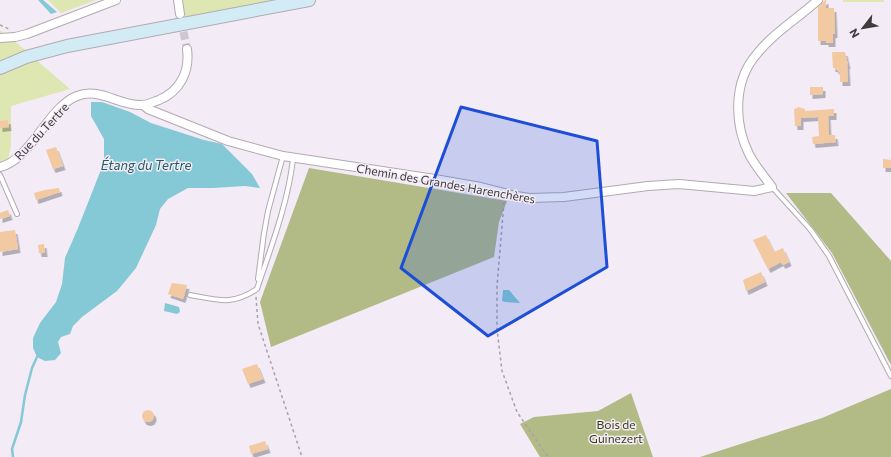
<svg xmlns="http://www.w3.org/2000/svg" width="891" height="457" font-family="Commissioner,sans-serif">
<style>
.green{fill:#dee7b2}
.forest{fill:#b2ba86}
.water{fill:#84c9d5}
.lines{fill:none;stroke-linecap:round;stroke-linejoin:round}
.stream{stroke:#84c9d5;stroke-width:2.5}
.building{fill:#f3c9a1;filter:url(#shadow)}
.street-tunnel{stroke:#cfc8d0;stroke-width:8;stroke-dasharray:8 4;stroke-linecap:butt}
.lane-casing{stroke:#b2aab3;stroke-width:6}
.street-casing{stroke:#b2aab3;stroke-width:10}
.secondary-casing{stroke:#b2aab3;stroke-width:14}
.path{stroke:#a8a2aa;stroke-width:1.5;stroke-dasharray:3 3;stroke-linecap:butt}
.lane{stroke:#fff;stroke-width:4}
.street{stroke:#fff;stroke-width:8}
.secondary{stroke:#d3ebf4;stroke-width:12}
.marked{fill:#1d4ed8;fill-opacity:0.2;stroke:#1d4ed8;stroke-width:3;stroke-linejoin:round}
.labels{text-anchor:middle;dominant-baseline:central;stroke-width:3;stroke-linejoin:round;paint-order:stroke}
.street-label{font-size:12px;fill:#3e3b3e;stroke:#f3ebf5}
.park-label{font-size:12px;fill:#373b13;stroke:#f3ebf5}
.water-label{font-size:13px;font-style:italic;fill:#225b64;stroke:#f3ebf5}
</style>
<defs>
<filter id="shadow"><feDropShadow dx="2.5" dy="4" stdDeviation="0" flood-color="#0004"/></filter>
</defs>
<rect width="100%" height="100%" fill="#f3ebf5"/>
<g class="green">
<path d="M48 0H96L61 13Z"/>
<path d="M182 0H280L185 17 184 6H182Z"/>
<rect x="843" y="0" width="41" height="2"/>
<path d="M0 30 28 52 0 63Z"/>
<path d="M35 59 70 89 11 106V146L8 160 0 165V74Z"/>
</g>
<g class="forest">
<path d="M309 168 507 201 499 222 494 257 271 347 260 302Z"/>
<path d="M786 193H831L891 261V365L832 253Z"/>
<path d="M891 389V457H700L822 418Z"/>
<path d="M631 393 653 457H540L520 424 534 417 598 411Z"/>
</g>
<g class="water">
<path d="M38 0H43L57 12 51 14Z"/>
<path d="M91 102H102L130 112 151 123 204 140 222 144 252 174 260 188 245 186 213 188H188L168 199 160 209 156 225 136 268 117 291 82 317 73 326 70 334 61 337 58 342 61 353 55 360 45 361 37 357 33 348V338L40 323 56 302 62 284 65 258 78 228 104 162V139L91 116Z"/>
<path d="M503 290H509L520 303 505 302 502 301Z"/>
<path d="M165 303 179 307 180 312 177 314 164 311Z"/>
</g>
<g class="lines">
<path class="stream" d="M13 457 12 449 21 422 25 395 32 368 37 357"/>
</g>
<g class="building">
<path d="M825 0H826V8H834L835 34H833V43H826V41H818V7Z"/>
<path d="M832 52H845L848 65H847L848 82H840V73L835 68H833Z"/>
<path d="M810 87H823V94L810 95Z"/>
<path d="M798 107 805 109V111L834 109V116H828L829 135H835L836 142 813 144 812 137 819 136 818 117 801 118V126H795L794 109 797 108Z"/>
<path d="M8 120 9 127 0 128V121Z"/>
<path d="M56 147 63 166 53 169 46 150Z"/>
<path d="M883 159 891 160V168H883Z"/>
<path d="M59 188 60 192 36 200 34 193 45 190Z"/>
<path d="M8 210 10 216 0 219V213Z"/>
<path d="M15 230 18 249 0 252V232Z"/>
<path d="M766 235 774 252 783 248 789 262 783 265 781 262 768 269 753 240Z"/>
<path d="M44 244 45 253H39L38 245Z"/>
<path d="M761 272 765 282 746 291 743 280Z"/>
<path d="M172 283 187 285 183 299 168 294Z"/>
<path d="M257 364 263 379 248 384 242 369Z"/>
<circle cx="148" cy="416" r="6"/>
<path d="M265 441 268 449 251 454 249 446Z"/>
</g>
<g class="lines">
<path class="street-tunnel" d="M181 20 187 49"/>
<defs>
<g id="lane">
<path d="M0 175 17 214"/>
<path d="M772 187 810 229 829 256 891 376"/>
<path d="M258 279 264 233 268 211 283 156"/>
<path d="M190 295C219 300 231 306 257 289 271 247 288 203 293 159"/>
</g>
<g id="street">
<path d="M178 0 180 14"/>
<path d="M0 38 15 37 27 34 116 0"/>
<path d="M143 105 148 109 228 141 283 156 435 179 481 187 516 196 530 198 564 197 648 186 679 184 754 191 772 187C764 176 755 166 749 154 734 124 733 82 756 55 773 33 797 19 818 0"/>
<path d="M0 167C30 161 48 107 77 96 100 87 119 106 142 105 147 105 153 102 159 100 180 91 190 72 187 49"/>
</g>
<path id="secondary" d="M0 68 26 57 67 46 309 0"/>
</defs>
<use href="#lane" class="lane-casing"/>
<use href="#street" class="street-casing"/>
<use href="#secondary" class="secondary-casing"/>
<g class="path">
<path d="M0 25 9 29"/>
<path d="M504 202 497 286V329L502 371 517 412 548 457"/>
<path d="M256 297 258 324 302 457"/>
</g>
<use href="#lane" class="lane"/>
<use href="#street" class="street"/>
<use href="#secondary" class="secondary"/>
</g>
<path class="marked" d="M461 107 597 141 607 267 488 336 401 268Z"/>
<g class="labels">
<g class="street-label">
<text transform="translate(41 131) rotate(-47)">Rue du Tertre</text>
<text transform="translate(446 183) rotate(10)">Chemin des Grandes Harenchères</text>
</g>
<g class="park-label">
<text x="616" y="424">Bois de<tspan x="616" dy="14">Guinezert</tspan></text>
</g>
<g class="water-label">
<text x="146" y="165">Étang du Tertre</text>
</g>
</g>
<g transform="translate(863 28) rotate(239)" stroke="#f3ebf5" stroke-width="3" paint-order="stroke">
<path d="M0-3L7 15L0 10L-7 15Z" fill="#3e3b3e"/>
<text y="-6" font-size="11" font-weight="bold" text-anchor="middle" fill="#3e3b3e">N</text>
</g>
</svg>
